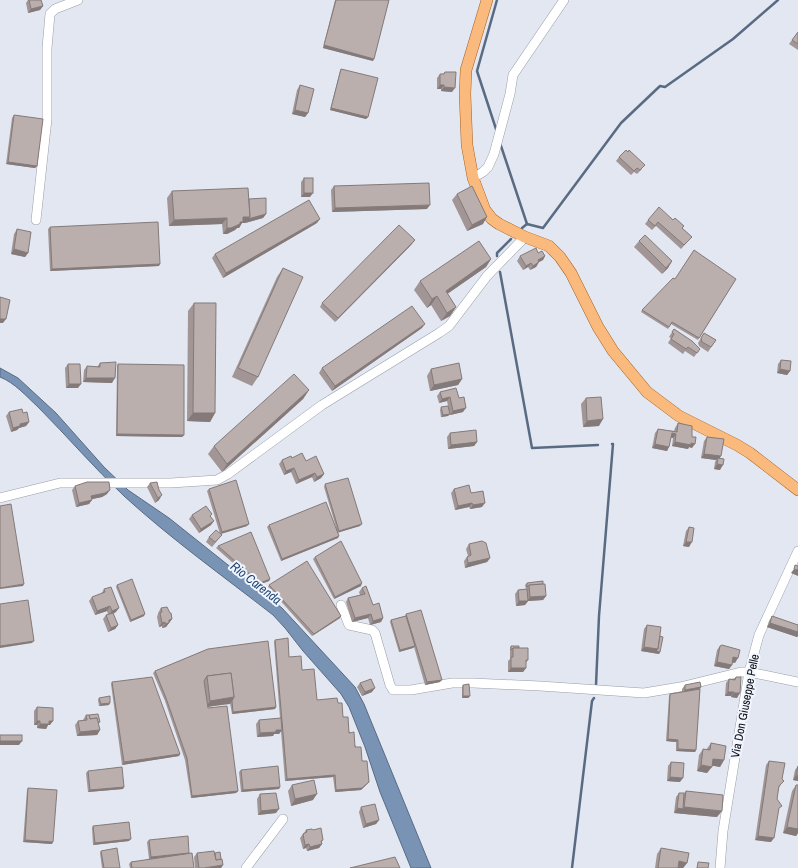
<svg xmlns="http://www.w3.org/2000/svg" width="798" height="868" font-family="'Archivo Narrow',sans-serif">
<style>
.water{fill:#7993b4;stroke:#596b83}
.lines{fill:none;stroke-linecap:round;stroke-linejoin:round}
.stream{stroke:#596b83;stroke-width:2.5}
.minor-casing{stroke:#999da7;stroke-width:10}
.major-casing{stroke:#a6601f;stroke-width:12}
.minor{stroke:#fff;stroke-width:9}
.major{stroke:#fbba7d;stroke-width:11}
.wall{fill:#a19695}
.shaded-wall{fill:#837a79}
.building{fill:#bbafad;stroke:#837a79}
.labels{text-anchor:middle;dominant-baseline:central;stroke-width:4;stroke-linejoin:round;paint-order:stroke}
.street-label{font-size:12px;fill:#0d0e11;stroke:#f0f5ff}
.water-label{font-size:13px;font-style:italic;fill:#204571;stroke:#f0f5ff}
</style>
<rect width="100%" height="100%" fill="#e2e7f2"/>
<path class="water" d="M0 368 18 378 56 413 104 467 128 490 169 518 282 608 355 687 364 704 431 868H411L380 792 365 747 349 707 341 694 303 651 285 628 273 615C223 576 171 539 124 496 94 468 67 436 38 407 26 396 15 383 0 377Z"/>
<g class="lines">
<g class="stream">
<path d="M497 0 477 71 497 132"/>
<path d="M500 143 527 224"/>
<path d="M527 224 543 228 621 123 660 86 665 87 733 39 778 0"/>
<path d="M522 228 527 224"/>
<path d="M497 256V253L511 239"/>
<path d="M500 272 532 448 598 445"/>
<path d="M596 685 599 616 613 444H612"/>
<path d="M572 868 592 701 594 698"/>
</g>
<defs>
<g id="minor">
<path d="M473 178 483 172 488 167 494 154 510 94 513 75 564 0"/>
<path d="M36 220 47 119V48L50 14 55 9 78 0"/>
<path d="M0 498 60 483H171L217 480 228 474 322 405 439 333 449 326 487 276 525 237"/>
<path d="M341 605 349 625 372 630 375 633 390 685 393 690H411L452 683H473L540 686 644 693 680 687 741 672H749L798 682"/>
<path d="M246 868 283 819"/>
<path d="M720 868 723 831 749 672 759 635 798 551"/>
</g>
<path id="major" d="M487 0 466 70 465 94 467 145 473 178 485 210 492 219 499 224 525 237 549 246 560 257 571 273 598 327 613 351 647 392 679 416 737 445 750 453 798 490"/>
</defs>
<use href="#minor" class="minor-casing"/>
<use href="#major" class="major-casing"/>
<use href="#minor" class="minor"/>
<use href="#major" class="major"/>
</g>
<g class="wall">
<path d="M28 0H41L43 6 40 10 28 13 26 3Z"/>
<path d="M335 0H389L373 61 323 48Z"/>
<path d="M798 32V50L789 44Z"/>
<path d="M341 69 368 117 366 119 330 110 340 71Z"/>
<path d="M445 72 452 92 441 91V89H437V78L440 74H443Z"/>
<path d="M300 85 308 113 305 117 292 114 297 90Z"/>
<path d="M14 115 37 166 35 168 6 164 12 118Z"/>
<path d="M619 157 642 169 637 174 634 172 631 175 616 161Z"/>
<path d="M304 178 310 197H301V182Z"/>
<path d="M334 186 427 209 332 212 331 190Z"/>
<path d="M172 191 249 199 266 214 263 218 245 223H242L239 228H237L235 230 227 234H223L222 224 169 226 167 198Z"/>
<path d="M457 194 483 224 467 231 452 200Z"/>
<path d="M648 220H673L684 226 682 228 692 237 681 249 656 226 652 230 645 224Z"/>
<path d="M317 223 223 278 212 258 215 254Z"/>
<path d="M50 227 159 266 50 271 48 229Z"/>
<path d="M17 229 28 253 25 257 11 254 14 234Z"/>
<path d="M639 241 672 261 668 268 662 274 634 247Z"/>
<path d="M412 244 335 322 320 307 322 303Z"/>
<path d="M538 253 545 256 543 260 539 262 536 267 530 270 528 267 523 270 517 261 520 256Z"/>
<path d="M491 259 486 267 447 294 456 307 450 316 441 321 431 305 427 308 414 290 420 281Z"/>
<path d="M283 268 258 377 252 386 232 377 277 277Z"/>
<path d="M675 279H736L698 340 671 324 668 329 641 312 642 310Z"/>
<path d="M194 303 215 413 210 422 187 421 188 311Z"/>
<path d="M422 328 332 391 319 373 322 368Z"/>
<path d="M674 329 700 349 694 357 685 351 683 354 668 343 671 338 669 337Z"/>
<path d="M704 333 716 340 708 352 699 346 698 343Z"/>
<path d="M781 360 790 371 787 375 777 373 778 364Z"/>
<path d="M100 363 112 383 83 382 84 370 87 366 97 367Z"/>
<path d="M68 364 78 388H66L65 368Z"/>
<path d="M118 364 184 435 182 437 116 436 117 366Z"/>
<path d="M431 369 462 379 458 385 430 391 427 376Z"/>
<path d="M309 390 303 399 222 472 208 454 214 446Z"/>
<path d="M440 392 459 398 463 412 450 415 448 407 450 414 448 416 441 417 440 410 441 407 448 406 447 401 439 403 437 396Z"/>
<path d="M586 398 599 426 583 427 581 404Z"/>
<path d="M9 412 23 413 29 422 26 426 19 428 17 430 11 432 6 416Z"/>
<path d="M678 423 692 437V448L689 447 688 449 672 446 673 438H671L667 451 652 448 655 433 658 429 674 431 675 428Z"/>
<path d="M450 433 477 442 474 446 448 449 447 437Z"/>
<path d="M707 437 720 458V470L714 469 715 462 716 460 701 458 704 441Z"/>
<path d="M292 458 306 461 324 474 321 478 314 482 312 477 296 484 291 472 284 475 279 464 282 460Z"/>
<path d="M150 483 159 500 155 503 147 487Z"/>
<path d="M325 484 360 526 338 532V538L281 561 267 527 269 525 336 527 324 487Z"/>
<path d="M75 486 107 494 102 497 92 499 89 504 76 507 72 490Z"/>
<path d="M209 489 247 526 221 534 222 535 212 547 206 542 209 537 220 534 207 491Z"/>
<path d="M454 489 471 493 482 507 470 509 469 507 455 510 451 493Z"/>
<path d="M192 515 211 516V525L199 533 189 519Z"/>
<path d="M689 527V547L683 546 686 531Z"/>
<path d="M469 544 490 558 487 562 465 568 464 561 467 557 468 556 466 549Z"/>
<path d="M218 546 270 579 269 581 258 585 216 548Z"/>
<path d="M315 557 361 586 334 599 313 559Z"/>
<path d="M527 583 546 596 543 600 528 601 525 605 516 606 515 594 518 590 526 589 525 585Z"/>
<path d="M117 585 144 616 130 622 116 587Z"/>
<path d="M269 585 340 618 312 636 268 587Z"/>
<path d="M362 588 373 605 383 618 381 622 370 625 368 618 352 622 346 602 348 598 360 595 359 592Z"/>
<path d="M104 589 116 612 113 614 118 625 115 629 108 632 103 619 106 615 108 614 107 611 95 615 89 601 92 597 101 594Z"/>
<path d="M161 608 172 619 166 627 162 628V626L159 627 157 617 158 614V613Z"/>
<path d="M406 614 440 682 425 685 414 647 413 648 399 652 390 622 391 620 405 616Z"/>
<path d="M772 616 798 625V636L797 637 767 627 769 621Z"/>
<path d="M647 625 660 636V652L659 654 641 651 644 629Z"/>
<path d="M275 640 289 657 302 670 317 700 338 703 343 717 362 761 369 782 361 790 335 792 333 777 285 781 281 731 279 734H274L273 736 257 737 256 724 259 720 280 718 274 642Z"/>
<path d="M511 646 519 648 528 660 526 663V668L523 672H508V661L510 659V648Z"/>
<path d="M720 646 735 663 732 662V665L729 669 714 666 717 650Z"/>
<path d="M208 649 276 707 275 709 232 714 230 703 208 707 238 791 236 793 191 798 185 760 165 701 153 673 155 671Z"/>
<path d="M736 677 737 698 731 697V696H725L726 683 729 679H734Z"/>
<path d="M112 682 180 754 179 756 122 765 111 684Z"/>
<path d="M360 683 372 692 362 696 357 687Z"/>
<path d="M463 685 470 696 468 698H462V687Z"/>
<path d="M685 685 701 687 700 689 696 750 695 752 676 751V742L666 741 669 696 670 694 682 692V689Z"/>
<path d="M99 698 109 705 99 706 98 700Z"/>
<path d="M37 707 50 725H48L46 729 37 728V725H34V711Z"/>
<path d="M86 715 98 724 100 730 97 735 77 736 75 725 78 721 83 720Z"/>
<path d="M711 743 724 760 720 767 712 765 707 773 697 771 699 755 703 749 706 750Z"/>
<path d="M769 761 781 785 778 788 777 799 779 810 778 811 771 842 755 840 766 765Z"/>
<path d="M671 762 680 782 667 781 668 766Z"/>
<path d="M798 766V781L793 780 795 770Z"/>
<path d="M241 770 280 787 279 789 241 792 239 772Z"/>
<path d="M88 771 124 787 123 789 88 792 86 773Z"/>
<path d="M292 785 313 800 291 806 288 791Z"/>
<path d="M796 785H798V833L796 836 783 833 792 791Z"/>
<path d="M28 788 52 844 23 842 27 790Z"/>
<path d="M686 791 717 817 674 813 676 797 679 793H684Z"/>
<path d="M260 794 276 813 258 815 257 799Z"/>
<path d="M361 807 379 820 376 824 363 828 359 812Z"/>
<path d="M93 826 129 841 93 845 92 828Z"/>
<path d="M306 830H313L322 843V844L319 848 307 851 306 848 303 849 300 838 303 834 304 833Z"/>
<path d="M149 840 189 854 194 868H130L129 864 131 862 161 858 149 859 147 842Z"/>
<path d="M661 848 687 863 683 868H655L657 854Z"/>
<path d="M101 851 120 868H102L100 853Z"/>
<path d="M197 853H215L221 859 223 865 221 868H195L194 857Z"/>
</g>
<g class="shaded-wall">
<path d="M43 6 40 10 28 13 31 9Z"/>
<path d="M324 45 374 59 373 61 323 48Z"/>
<path d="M440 85H444L441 89H437Z"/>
<path d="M444 87 455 88 452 92 441 91Z"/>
<path d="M331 108 368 117 366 119 330 110Z"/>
<path d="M295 110 308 113 305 117 292 114Z"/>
<path d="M8 162 37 166 35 168 6 164Z"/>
<path d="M304 193H313L310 197H301Z"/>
<path d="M430 205 427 209 332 212 335 208Z"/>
<path d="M266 214 263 218 245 223 248 219Z"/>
<path d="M243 217H250L245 223H242L239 228H237L235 230 227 234H223L227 228Z"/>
<path d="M487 217 483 224 467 231 472 225Z"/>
<path d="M227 218 222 224 169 226 174 220Z"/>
<path d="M320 219 317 223 223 278 226 273Z"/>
<path d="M415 240 412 244 335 322 338 318Z"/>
<path d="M14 249 28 253 25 257 11 254Z"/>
<path d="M545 256 543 260 535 264 538 260Z"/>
<path d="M491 259 486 267 440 299 446 291Z"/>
<path d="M672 261 668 268 662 274 666 268Z"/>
<path d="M539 262 536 267 530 270 533 266Z"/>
<path d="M531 263 528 267 523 270 526 266Z"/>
<path d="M160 264 159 266 50 271 52 269Z"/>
<path d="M437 296 431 305 427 308 432 299Z"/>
<path d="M456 307 450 316 441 321 447 313Z"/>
<path d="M0 319H6L3 323H0Z"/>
<path d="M425 324 422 328 332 391 335 386Z"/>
<path d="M780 369 790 371 787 375 777 373Z"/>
<path d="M86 378H115L112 383 83 382Z"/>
<path d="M462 379 458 385 430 391 434 385Z"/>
<path d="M69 384H81L78 388H66Z"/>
<path d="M309 390 303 399 222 472 227 464Z"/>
<path d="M450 397 447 401 439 403 442 399Z"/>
<path d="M466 408 463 412 450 415 453 411Z"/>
<path d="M193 413H215L210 422 187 421Z"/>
<path d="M450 414 448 416 441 417 443 415Z"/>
<path d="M603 419 599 426 583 427 587 421Z"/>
<path d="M29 422 26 426 19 428 17 430 11 432 13 428 20 424Z"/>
<path d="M672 433 676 434 673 438 669 437Z"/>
<path d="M117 434 184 435 182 437 116 436Z"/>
<path d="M477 442 474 446 448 449 451 445Z"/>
<path d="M675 442 691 443 695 444 692 448 689 447 688 449 672 446Z"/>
<path d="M655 444 669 447 667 451 652 448Z"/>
<path d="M704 454 721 456 718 461V458L716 460 701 458Z"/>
<path d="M717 464 723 465 720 470 714 469Z"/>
<path d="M294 468 291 472 284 475 286 471Z"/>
<path d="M315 473 312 477 296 484 299 480Z"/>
<path d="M324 474 321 478 314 482 317 477Z"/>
<path d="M110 490 107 494 102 497 88 500 91 496Z"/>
<path d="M162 495 159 500 155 503 158 498Z"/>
<path d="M92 500 89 504 76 507 79 503Z"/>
<path d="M472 503 469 507 455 510 458 506Z"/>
<path d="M485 503 482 507 470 509 473 505Z"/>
<path d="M214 521 211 525 199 533 201 529Z"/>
<path d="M249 524 247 526 220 534 222 532Z"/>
<path d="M362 524 360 526 337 533 339 531Z"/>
<path d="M339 536 338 538 281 561 282 559Z"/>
<path d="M686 542H692L689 547 683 546Z"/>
<path d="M490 558 487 562 465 568 468 563Z"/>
<path d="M794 569 798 570V576L791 573Z"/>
<path d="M270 579 269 581 258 585 260 583Z"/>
<path d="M362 583 361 586 334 599 335 597Z"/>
<path d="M24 584 23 586 0 589V588Z"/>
<path d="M546 596 543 600 528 601 525 605 516 606 519 601H527L530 597Z"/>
<path d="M110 606 107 611 95 615 97 611Z"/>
<path d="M119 608 116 612 109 615 112 611Z"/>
<path d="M145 614 144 616 130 622 131 620Z"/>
<path d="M371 614 368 618 352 622 355 618Z"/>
<path d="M341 616 340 618 312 636 314 634Z"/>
<path d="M383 618 381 622 370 625 373 621Z"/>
<path d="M172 619 166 627 162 628 169 620Z"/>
<path d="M165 622 162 626 159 627 162 623Z"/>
<path d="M770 623 798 632V636L797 637 767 627Z"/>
<path d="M118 625 115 629 108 632 111 628Z"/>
<path d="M34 641 32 643 0 648V646Z"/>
<path d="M415 646 413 648 399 652 400 650Z"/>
<path d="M644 647 658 649 660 652 659 654 641 651Z"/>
<path d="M733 657 738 658 735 663 730 662Z"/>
<path d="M717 662 732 665 729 669 714 666Z"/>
<path d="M511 668H526L523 672H508Z"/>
<path d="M442 680 440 682 425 685 427 682Z"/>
<path d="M701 687 698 692 682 694 685 690Z"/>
<path d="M375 688 372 692 362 696 365 692Z"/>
<path d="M728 692H734L731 696H725Z"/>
<path d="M734 693H740L737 698 731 697Z"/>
<path d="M463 696H470L468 698H462Z"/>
<path d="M234 697 230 704 206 707 210 701Z"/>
<path d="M110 703 109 705 99 706 101 704Z"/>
<path d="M276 707 275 709 232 714 233 712Z"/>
<path d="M37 721H40L37 725H34Z"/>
<path d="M49 721H53L50 725H48L46 729 37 728 40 724Z"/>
<path d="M100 730 97 735 77 736 80 732Z"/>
<path d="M276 730H282L279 734H274L273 736 257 737 260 733Z"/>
<path d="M668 739 678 740 676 742 666 741Z"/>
<path d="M0 741H22L19 745H0Z"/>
<path d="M678 749 696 750 695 752 676 751Z"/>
<path d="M180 754 179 756 122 765 124 762Z"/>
<path d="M713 759 724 760 720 767 708 765Z"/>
<path d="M701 765 712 767 707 773 697 771Z"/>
<path d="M335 775 333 777 285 781 287 779Z"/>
<path d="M796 775 798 776V781L793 780Z"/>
<path d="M670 777 683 778 680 782 667 781Z"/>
<path d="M369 782 361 790 335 792 336 790Z"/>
<path d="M124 787 123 789 88 792 90 790Z"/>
<path d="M280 787 279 789 241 792 243 790Z"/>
<path d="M238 791 236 793 191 798 192 796Z"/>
<path d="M317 794 313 800 291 806 295 799Z"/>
<path d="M684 807 722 811 717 817 674 813 677 808 683 809Z"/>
<path d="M279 809 276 813 258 815 261 811Z"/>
<path d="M379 820 376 824 363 828 366 824Z"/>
<path d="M787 827 798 829V833L796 836 783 833Z"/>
<path d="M758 836 774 838 771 842 755 840Z"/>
<path d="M131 839 129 841 93 845 95 843Z"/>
<path d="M25 840 53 842 52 844 23 842Z"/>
<path d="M323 840 320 844H322L319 848 307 851 310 847Z"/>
<path d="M309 844 306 848 303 849 305 845Z"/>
<path d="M189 853 188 855 149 859 151 857Z"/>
<path d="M679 861 687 863 683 868H677Z"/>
<path d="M223 865 221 868H204Z"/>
</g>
<g class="building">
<path d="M29 0H41L43 6 31 9Z"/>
<path d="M336 0H389L374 59 324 45Z"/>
<path d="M798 32V44L792 40Z"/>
<path d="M341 69 378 78 368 117 331 108Z"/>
<path d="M445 72H456L455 88 444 87V85H440V74H444Z"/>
<path d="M300 85 314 89 308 113 295 110Z"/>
<path d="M14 115 43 119 37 166 8 162Z"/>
<path d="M626 150 628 152 629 150 645 165 640 170 637 168 634 171 619 157Z"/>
<rect x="304" y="178" width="9" height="15"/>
<path d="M429 183 430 205 335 208 334 186Z"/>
<path d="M472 186 487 217 472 225 457 194Z"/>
<path d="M248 188 250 217H243V222H240V224L231 228H227V218L174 220 172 191Z"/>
<path d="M266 198V214L248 219 250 217 249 199Z"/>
<path d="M309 200 320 219 226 273 215 254Z"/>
<path d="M659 207 673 220 675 218 684 226 682 228 692 237 684 245 658 222 655 226 648 220Z"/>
<path d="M158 222 160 264 52 269 50 227Z"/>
<path d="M399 225 415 240 338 318 322 303Z"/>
<path d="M17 229 31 232 28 253 14 249Z"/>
<path d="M645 235 672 261 666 268 639 241Z"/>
<path d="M479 241 491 259 446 291 456 307 447 313 437 296 432 299 420 281Z"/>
<path d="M536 248 538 253 542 251 545 256 538 260 539 262 533 266 531 263 526 266 520 256Z"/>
<path d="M694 250 736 279 699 338 672 322 669 327 642 310 673 278 675 279Z"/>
<path d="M283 268 303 277 258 377 238 368Z"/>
<path d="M0 297 10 300 6 319H0V321Z"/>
<path d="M194 303H216L215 413H193Z"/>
<path d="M412 306 425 324 335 386 322 368Z"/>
<path d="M674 329 692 341 700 349 697 353 688 347 686 349 671 339 674 334 672 332Z"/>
<path d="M704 333 716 340 711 347 702 342 701 338Z"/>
<path d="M781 360 791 361 790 371 780 369Z"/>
<path d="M116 362 115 378H86L87 366 100 367V363Z"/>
<path d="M459 363 462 379 434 385 431 369Z"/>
<path d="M68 364H80L81 384H69Z"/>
<path d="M118 364 184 365V435L117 434Z"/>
<path d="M294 374 309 390 227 464 214 446Z"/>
<path d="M456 388 459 398 464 397 466 408 453 411 450 397 442 399 440 392Z"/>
<path d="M601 397 603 419 587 421 586 398Z"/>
<path d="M448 406 450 414 443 415 441 407Z"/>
<path d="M22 409 23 413 27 412 29 422 20 424V426L13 428 9 412Z"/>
<path d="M678 423 692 426V437H696L695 444 691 443V445L675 442 676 434 672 433 669 447 655 444 658 429 677 432Z"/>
<path d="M476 430 477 442 451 445 450 433Z"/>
<path d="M707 437 724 439 721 456 704 454Z"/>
<path d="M302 453 306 461 316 456 324 474 317 477 315 473 299 480 294 468 286 471 282 460 291 456 292 458Z"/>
<path d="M718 458 724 459 723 465 717 464Z"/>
<path d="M348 478 362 524 339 531 325 484Z"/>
<path d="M236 480 249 524 222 532 209 489Z"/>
<path d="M87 482H109L110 490 105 493 91 496 92 500 79 503 75 486Z"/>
<path d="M157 482 159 490 162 495 158 498 150 483Z"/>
<path d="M469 485 471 493 483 491 485 503 473 505 472 503 458 506 454 489Z"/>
<path d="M326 502 339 536 282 559 269 525Z"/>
<path d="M11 504 24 584 0 588V506Z"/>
<path d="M206 506 212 514 210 516 214 521 201 529 192 515Z"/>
<path d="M689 527 694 528 692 542H686Z"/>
<path d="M216 530 222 535 215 542 209 537Z"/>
<path d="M251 532 270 579 260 583 218 546Z"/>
<path d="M341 541 362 583 335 597 315 557Z"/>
<path d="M482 541 486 543 490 558 468 563 467 557 471 555 469 544Z"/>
<path d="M307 561 341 616 314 634 269 585Z"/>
<path d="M795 565 798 566V570L794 569Z"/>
<path d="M132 579 145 614 131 620 117 585Z"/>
<path d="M543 581V584L529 585 527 587V583Z"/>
<path d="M545 584 546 596 530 597 529 585Z"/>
<path d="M366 586 373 605 379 603 383 618 373 621 371 614 355 618 348 598 365 594 362 588Z"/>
<path d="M111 587 119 608 112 611 110 606 97 611 92 597 105 592 104 589Z"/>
<path d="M527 589 528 601H519L518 590Z"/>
<path d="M28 600 34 641 0 646V604Z"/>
<path d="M167 607 170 613H171L172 619 169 620V623L165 624V622L162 623 160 613 162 612 161 608Z"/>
<path d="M421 610 442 680 427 682 406 614Z"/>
<path d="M113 613 118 625 111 628 106 615Z"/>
<path d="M406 616 415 646 400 650 391 620Z"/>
<path d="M772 616 798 625V632L770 623Z"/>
<path d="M647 625 661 627 658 649 644 647Z"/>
<path d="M660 636 663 637 660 652 656 651 658 649Z"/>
<path d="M288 638 289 657 301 656 302 670 314 669 317 700 337 698 338 703H342L343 717H348L349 733 354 732 355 747H361L362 761H367L369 782 362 788 336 790 335 775 287 779 275 640Z"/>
<path d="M268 641 276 707 233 712 232 701 234 697 231 673 207 676 204 681 208 708 227 706 238 791 192 796 187 758 166 698 155 671 208 649Z"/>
<path d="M722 645 740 650 738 658 733 657 732 665 717 662 720 646Z"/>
<path d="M511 646H519V648H513L511 650Z"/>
<path d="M513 648H528V660H526V668H511V657H513Z"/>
<path d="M231 673 234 697 210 701 207 676Z"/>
<path d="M152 677 180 754 124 762 112 682Z"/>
<path d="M736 677H741L740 693H734V692H728L729 679 735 680Z"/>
<path d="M371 679 375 688 365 692 360 683Z"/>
<path d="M700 682 701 687 685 690V685Z"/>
<path d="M469 684 470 696H463V685Z"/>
<path d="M700 689 696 750 678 749V740L668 739 670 694Z"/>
<path d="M110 696V703L101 704 99 698Z"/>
<path d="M37 707 53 708V721H49V724H40V721H37Z"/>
<path d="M98 714 100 722 98 723 97 718 90 719 89 715Z"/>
<path d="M86 715H89L90 719 97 718 100 730 80 732 78 721 87 720Z"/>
<path d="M281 718 282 730H276V732L260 733 259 720Z"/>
<rect x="0" y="735" width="22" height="6"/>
<path d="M711 743 726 746 724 760 713 759 712 767 701 765 703 749 710 750Z"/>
<path d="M769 761 785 763 782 779 784 781 779 786 777 799 782 806 779 808 774 838 758 836Z"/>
<path d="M671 762 684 763 683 778 670 777Z"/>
<path d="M278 766 280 787 243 790 241 770Z"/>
<path d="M798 766V776L796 775Z"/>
<path d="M122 767 124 787 90 790 88 771Z"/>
<path d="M314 780 317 794 295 799 292 785Z"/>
<path d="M796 785H798V829L787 827Z"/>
<path d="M28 788 57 790 53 842 25 840Z"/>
<path d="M686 791 723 795 722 811 684 807Z"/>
<path d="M276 793 279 809 261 811 260 794Z"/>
<path d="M679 793H684L683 809 677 808Z"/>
<path d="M375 804 379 820 366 824 361 807Z"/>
<path d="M129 822 131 839 95 843 93 826Z"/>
<path d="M321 828 323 840 321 841 322 844 310 847 309 844 305 845 303 834 307 832 306 830 312 829 313 830Z"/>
<path d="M188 836 189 853 151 857 149 840Z"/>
<path d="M117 848 120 868H104L101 851Z"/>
<path d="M661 848 689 853 687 863 679 861 678 868H658Z"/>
<path d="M214 851 216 860 222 859 223 865 204 868H199L197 853Z"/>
<path d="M220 852 221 859 216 860 215 853Z"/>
<path d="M192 853 194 868H132L131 862Z"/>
<path d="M395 857 400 868H350Z"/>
<path d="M698 862 709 863 708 868H697Z"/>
</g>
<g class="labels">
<g class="street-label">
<text transform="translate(745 706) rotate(-79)">Via Don Giuseppe Pelle</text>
</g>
<g class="water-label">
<text transform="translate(256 583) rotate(38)">Rio Carenda</text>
</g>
</g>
</svg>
